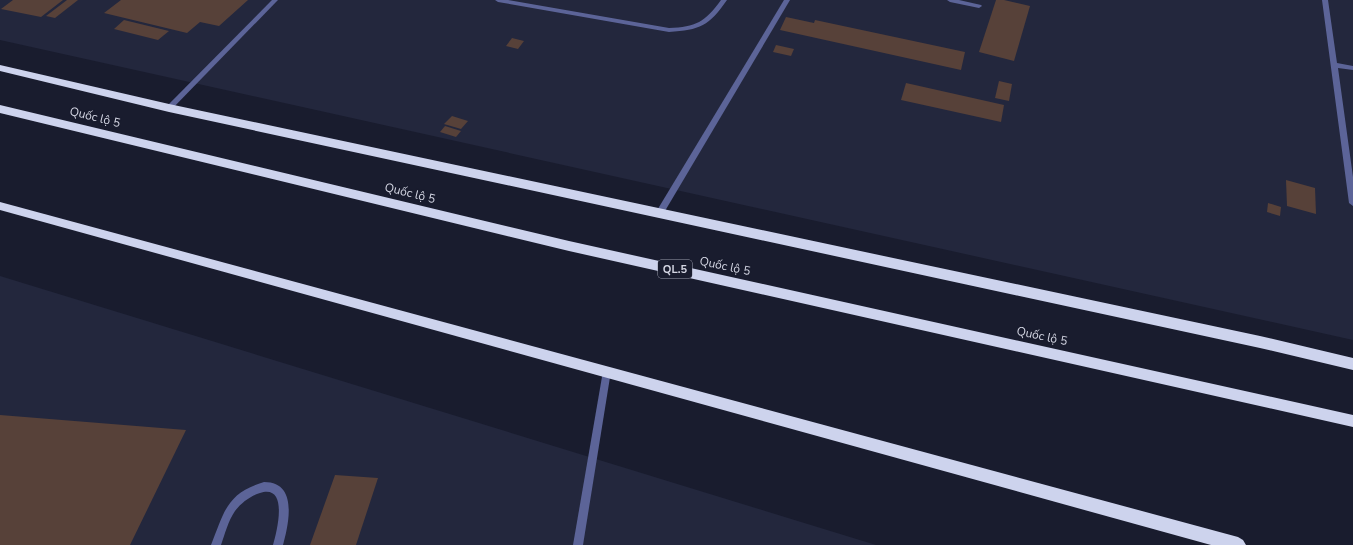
<svg xmlns="http://www.w3.org/2000/svg" width="1353" height="545" font-family="'Nunito Sans',sans-serif">
<style>
.built{fill:#23273d}
.building{fill:#574139}
.lines{fill:none;stroke-linecap:round;stroke-linejoin:round}
.lane{fill:#5c6498;fill-rule:evenodd}
.highway{fill:#cdd3ed;fill-rule:evenodd}
.labels{text-anchor:middle;dominant-baseline:central;stroke-width:3;stroke-linejoin:round;paint-order:stroke}
.shield{fill:#191c2e;stroke:#9c9ead;stroke-width:1}
.shield-label{font-size:11px;font-weight:bold;fill:#d4d6e3}
.street-label{font-size:12px;fill:#d4d6e3;stroke:#191c2e}
</style>
<rect width="100%" height="100%" fill="#191c2e"/>
<g class="built">
<path d="M0 0H1353V340L0 40Z"/>
<path d="M0 276 876 545H0Z"/>
</g>
<g class="building">
<path d="M13 0H63L41 17 1 9Z"/>
<path d="M67 0H78L55 18 46 16Z"/>
<path d="M121 0H248L219 26 200 22 187 33 104 13Z"/>
<path d="M996 0H1004L1030 6 1014 61 979 52Z"/>
<path d="M786 17 814 23 815 20 965 52 961 70 780 30Z"/>
<path d="M124 20 169 31 158 40 114 29Z"/>
<path d="M512 38 524 41 518 49 506 46Z"/>
<path d="M776 45 794 49 791 56 773 52Z"/>
<path d="M999 81 1012 84 1009 101 995 98Z"/>
<path d="M906 83 1004 105 1001 122 901 100Z"/>
<path d="M452 116 468 121 461 129 444 124Z"/>
<path d="M445 126 461 131 456 137 440 132Z"/>
<path d="M1286 180 1315 188 1316 214 1287 206Z"/>
<path d="M1268 203 1281 207 1280 216 1267 212Z"/>
<path d="M0 415 186 430 130 545H0Z"/>
<path d="M335 475 378 478 356 545H310Z"/>
</g>
<g class="lines">
<g class="lane">
<path d="M272 0H278L171 110H167V106Z"/>
<path d="M495 0H508L669 28C696 27 705 22 721 0H727C709 26 700 30 669 32L498 2Z"/>
<path d="M784 0H790L662 216H656L655 214 656 212Z"/>
<path d="M947 0H959L981 5 982 6 979 8 950 2Z"/>
<path d="M1322 0H1328L1337 63 1353 66V70L1338 68 1353 177V206L1349 203Z"/>
<path d="M607 367 610 368 611 371 583 545H573L603 371 604 368Z"/>
<path d="M264 482C298 482 289 523 283 545H273C277 531 289 484 260 493 250 496 241 503 235 511 228 521 225 534 221 545H211C224 513 226 493 264 482Z"/>
</g>
<g class="highway">
<path d="M0 65 169 104 1260 336 1353 358V370L1260 348 169 112 0 71Z"/>
<path d="M0 105 569 241 1353 415V427L569 251 0 113Z"/>
<path d="M0 202 1238 537 1243 540 1246 545H1211L0 210Z"/>
</g>
</g>
<g class="labels">
<rect class="shield" x="658" y="260" width="34" height="18" rx="3"/>
<g class="shield-label">
<text x="675" y="269">QL.5</text>
</g>
<g class="street-label">
<text transform="translate(95 117) rotate(14)">Quốc lộ 5</text>
<text transform="translate(410 193) rotate(14)">Quốc lộ 5</text>
<text transform="translate(725 266) rotate(12)">Quốc lộ 5</text>
<text transform="translate(1042 336) rotate(12)">Quốc lộ 5</text>
</g>
</g>
</svg>
